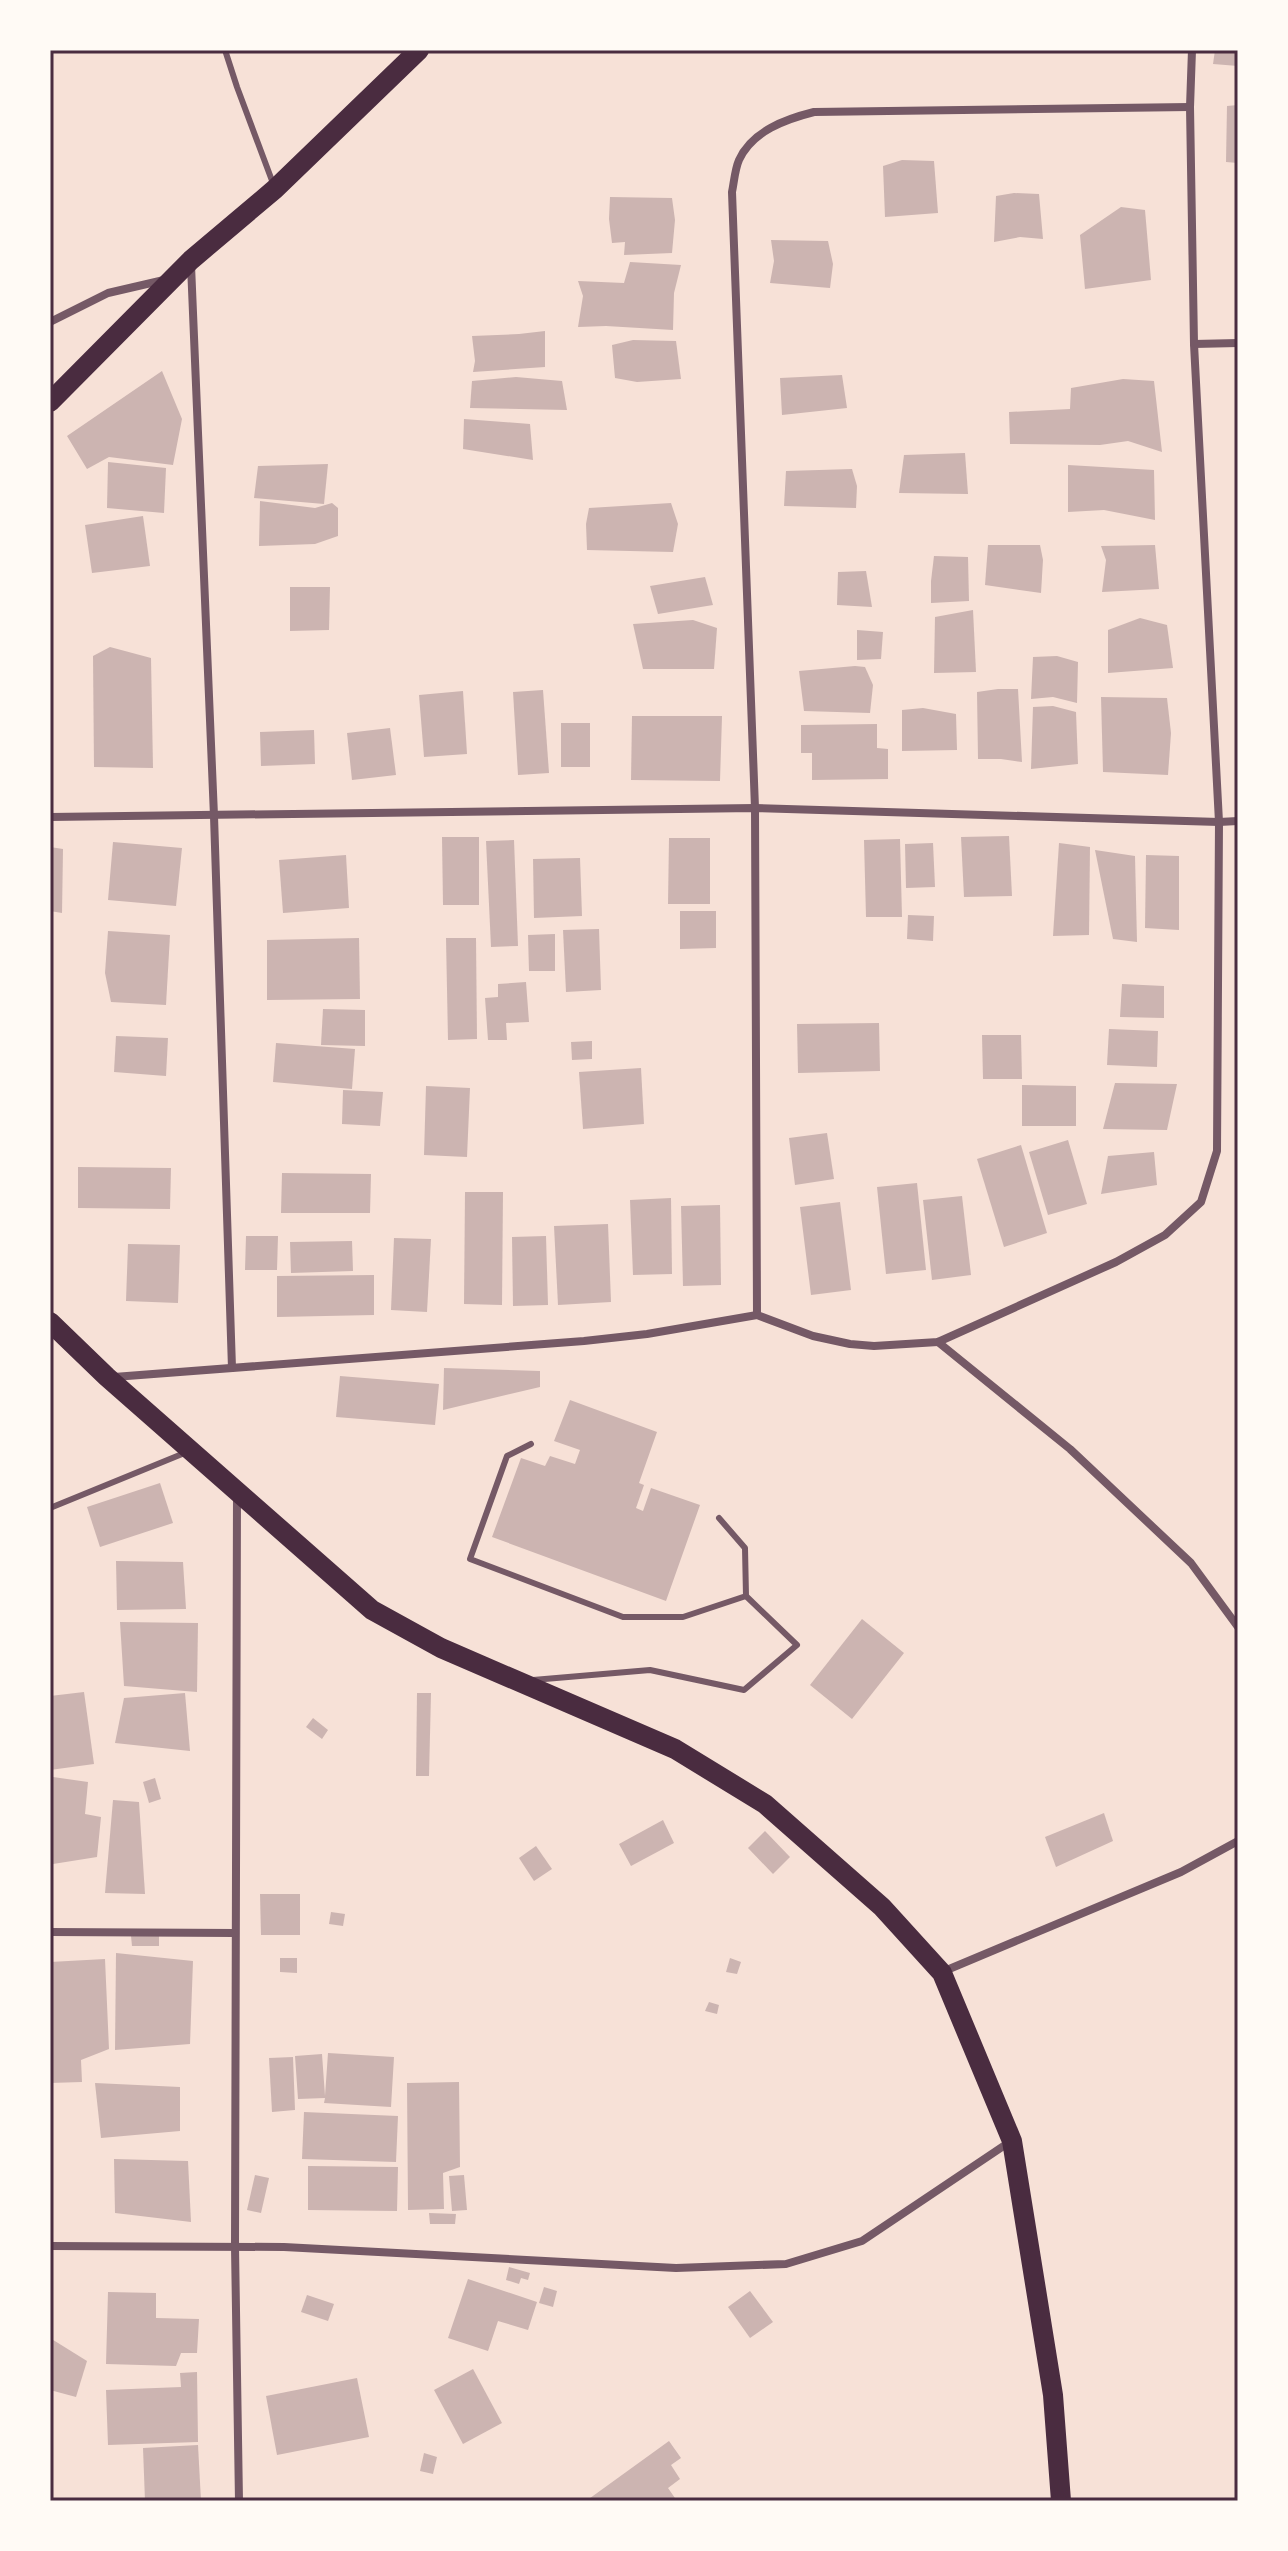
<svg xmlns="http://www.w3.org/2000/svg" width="1288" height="2551" font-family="Karla,sans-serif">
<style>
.building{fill:#ccb4b1}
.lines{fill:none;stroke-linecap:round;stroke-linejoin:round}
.service{stroke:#755966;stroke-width:6}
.minor{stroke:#755966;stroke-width:8}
.primary{stroke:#4a2c40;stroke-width:20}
.neatline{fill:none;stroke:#4a2c40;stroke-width:3}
</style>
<rect width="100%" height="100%" fill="#f7e1d7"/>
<g class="building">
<path d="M1215 50H1238V66L1213 64Z"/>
<path d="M1238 105V163L1226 162 1227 106Z"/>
<path d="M902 160 934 161 938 213 885 217 883 166Z"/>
<path d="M1014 193 1039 194 1043 239 1020 237 994 242 996 196Z"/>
<path d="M610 197 672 198 675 220 672 253 624 255 625 242 612 243 609 219Z"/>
<path d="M1121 207 1145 210 1151 280 1085 289 1080 235Z"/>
<path d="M771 240 828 241 833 264 830 288 770 283 774 261Z"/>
<path d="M630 262 681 265 674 293 673 330 606 326 578 327 583 296 578 281 624 283Z"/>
<path d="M545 331V367L473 372 475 361 472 336 519 334Z"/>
<path d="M633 340 676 341 681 379 637 382 615 378 612 345Z"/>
<path d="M162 371 182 419 173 465 109 457 87 469 67 436Z"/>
<path d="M842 375 847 408 782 415 780 378Z"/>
<path d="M516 377 562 381 567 410 470 408 472 381Z"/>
<path d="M1123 379 1154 381 1162 452 1128 441 1100 445 1010 444 1009 412 1070 409 1071 388Z"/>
<path d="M464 419 530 424 533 460 463 449Z"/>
<path d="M965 453 968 494 899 493 904 455Z"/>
<path d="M108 462 166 468 164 513 107 508Z"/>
<path d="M328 464 324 504 254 498 258 466Z"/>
<path d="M1068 465 1154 470 1155 520 1104 510 1068 512Z"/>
<path d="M852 469 857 486 856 508 784 506 786 471Z"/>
<path d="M260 501 315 508 332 503 338 508V536L315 544 259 546Z"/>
<path d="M671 503 678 524 673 552 587 550 586 524 589 508Z"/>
<path d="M143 516 150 566 92 573 85 525Z"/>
<path d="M988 545H1040L1043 560 1041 593 985 585Z"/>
<path d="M1155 545 1159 589 1102 592 1106 560 1101 546Z"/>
<path d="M934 556 968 557 969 601 931 603V581Z"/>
<path d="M866 571 872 607 837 605 838 572Z"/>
<path d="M705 577 713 605 658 614 650 586Z"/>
<path d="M290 587H330L329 630 290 631Z"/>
<path d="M973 610 976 672 934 673 935 617Z"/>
<path d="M1140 618 1167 625 1173 668 1108 673V630Z"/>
<path d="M693 620 717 628 714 669H643L633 624Z"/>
<path d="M857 630 883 632 881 659 857 660Z"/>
<path d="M110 647 151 658 153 768 94 767 93 656Z"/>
<path d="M1057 656 1078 662 1077 703 1053 697 1031 699 1033 657Z"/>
<path d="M855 666 865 667 873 685 870 713 804 711 799 671Z"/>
<path d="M998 689H1018L1022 762 1001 759H978L977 692Z"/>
<path d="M543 690 549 773 518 775 513 692Z"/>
<path d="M463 691 467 754 424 757 419 695Z"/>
<path d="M1101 697 1167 698 1171 733 1168 775 1103 772Z"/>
<path d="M1053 706 1076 712 1078 764 1031 769 1033 707Z"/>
<path d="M923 708 956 714 957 750 902 751V710Z"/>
<path d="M632 716H722L720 781 631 780Z"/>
<rect x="561" y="723" width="29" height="44"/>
<path d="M877 724V748L888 749V779L812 780V753H801V725Z"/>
<path d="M390 728 396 775 352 780 347 733Z"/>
<path d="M314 730 315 764 261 766 260 732Z"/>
<path d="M1009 836 1012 896 964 897 961 837Z"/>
<path d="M442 837H479V905H443Z"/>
<path d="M669 838H710V904H668Z"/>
<path d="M900 839 902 917H866L864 840Z"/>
<path d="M514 840 518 946 491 947 486 841Z"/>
<path d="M113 842 182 848 176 906 108 900Z"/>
<path d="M933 843 935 887 906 888 905 844Z"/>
<path d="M1059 843 1090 847 1089 935 1053 936Z"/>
<path d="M50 847 63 849 62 913 50 911Z"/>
<path d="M1095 850 1135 856 1137 942 1113 939Z"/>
<path d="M346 855 349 908 283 913 279 860Z"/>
<path d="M1146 855 1179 856V930L1145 928Z"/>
<path d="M580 858 582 916 534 918 533 859Z"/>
<path d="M680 911H716V948L680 949Z"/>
<path d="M908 915 934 916 933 941 907 939Z"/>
<path d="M599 929 601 990 566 992 563 930Z"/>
<path d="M108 931 170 935 166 1005 111 1002 105 973Z"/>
<path d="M555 934V971H529L528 935Z"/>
<path d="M359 938 360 999 267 1000V940Z"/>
<path d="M446 938H476L477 1039 448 1040Z"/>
<path d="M526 982 529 1022 506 1023 507 1040H488L485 998 498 997V984Z"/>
<path d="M1122 984 1164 986V1018L1120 1017Z"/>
<path d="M323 1009 365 1010V1046L321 1045Z"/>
<path d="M879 1023 880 1071 798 1073 797 1024Z"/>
<path d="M1109 1029 1158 1031 1157 1067 1107 1065Z"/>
<path d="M982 1035H1021L1022 1079H983Z"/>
<path d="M116 1036 168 1038 166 1076 114 1072Z"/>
<path d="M592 1041V1059L572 1060 571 1042Z"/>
<path d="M276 1043 355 1049 352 1089 273 1082Z"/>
<path d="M641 1068 644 1124 583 1129 579 1072Z"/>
<path d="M1115 1083 1177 1084 1167 1130 1103 1129Z"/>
<path d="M1022 1085 1076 1086V1126H1022Z"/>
<path d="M426 1086 470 1088 467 1157 424 1155Z"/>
<path d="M343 1090 383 1092 380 1126 342 1124Z"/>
<path d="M827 1133 834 1179 795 1185 789 1138Z"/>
<path d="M1068 1140 1087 1204 1048 1215 1029 1152Z"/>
<path d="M1021 1145 1047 1233 1004 1247 977 1159Z"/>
<path d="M1154 1152 1157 1185 1101 1194 1108 1156Z"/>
<path d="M78 1167 171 1168 170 1209 78 1208Z"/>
<path d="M282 1173 371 1174 370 1213H281Z"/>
<path d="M917 1183 926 1270 886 1274 877 1187Z"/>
<path d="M465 1192H503L502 1305 464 1304Z"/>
<path d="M962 1196 971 1275 932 1280 923 1200Z"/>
<path d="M671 1198 672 1274 633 1275 630 1200Z"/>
<path d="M840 1202 851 1290 811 1295 800 1207Z"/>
<path d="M720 1205 721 1285 683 1286 681 1206Z"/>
<path d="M608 1224 611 1302 558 1305 554 1226Z"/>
<path d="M246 1236H278L277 1270H245Z"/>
<path d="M546 1236 548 1305 513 1306 512 1237Z"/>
<path d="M394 1238 431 1239 427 1312 391 1310Z"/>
<path d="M352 1241 353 1271 291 1273 290 1242Z"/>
<path d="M128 1244 180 1245 178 1303 126 1301Z"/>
<path d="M374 1275V1315L277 1317V1276Z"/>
<path d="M444 1368 540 1371V1387L443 1410Z"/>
<path d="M340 1376 439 1384 435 1425 336 1417Z"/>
<path d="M570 1400 657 1432 639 1483 644 1485 636 1508 643 1511 651 1488 700 1505 666 1601 492 1537 521 1458 545 1466 550 1456 575 1464 580 1450 554 1441Z"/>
<path d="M160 1483 173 1523 100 1547 87 1507Z"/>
<path d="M116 1561 183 1562 186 1609 117 1610Z"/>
<path d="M862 1619 904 1653 852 1719 810 1685Z"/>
<path d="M120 1622 198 1623 197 1692 124 1686Z"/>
<path d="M84 1692 94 1764 50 1770V1696Z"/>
<path d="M185 1693 190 1751 115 1743 124 1698Z"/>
<path d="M417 1693H431L429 1776H416Z"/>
<path d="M313 1718 328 1730 322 1739 306 1727Z"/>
<path d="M53 1777 88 1782 85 1814 101 1817 97 1857 53 1864Z"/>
<path d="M155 1778 161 1799 149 1803 143 1782Z"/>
<path d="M113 1800 139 1802 145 1894 105 1893Z"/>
<path d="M1104 1813 1113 1841 1056 1867 1045 1837Z"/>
<path d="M663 1820 674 1843 631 1866 619 1844Z"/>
<path d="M765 1831 790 1857 773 1874 748 1848Z"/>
<path d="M536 1846 552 1869 534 1881 519 1858Z"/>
<path d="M260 1894H300V1935H261Z"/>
<path d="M331 1912 345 1914 343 1926 329 1924Z"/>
<path d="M159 1935V1946H132L131 1936Z"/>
<path d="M116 1953 193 1961 190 2044 115 2050Z"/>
<path d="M280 1958H297V1973L280 1972Z"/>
<path d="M730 1958 741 1962 737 1974 726 1972Z"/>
<path d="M105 1959 109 2049 81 2060 82 2082 50 2083V1962Z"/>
<path d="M709 2002 719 2005 717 2014 705 2011Z"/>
<path d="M328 2053 394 2057 391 2107 324 2103 325 2098 298 2099 295 2056 322 2054 325 2096Z"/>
<path d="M293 2057 295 2110 272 2112 269 2058Z"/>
<path d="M459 2082 460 2167 443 2173 444 2209 408 2210 407 2083Z"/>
<path d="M95 2083 180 2087V2131L101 2138Z"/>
<path d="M304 2112 398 2116 396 2162 302 2159Z"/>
<path d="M114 2159 188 2161 191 2222 115 2213Z"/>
<path d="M308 2166 398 2167 397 2211 308 2210Z"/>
<path d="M255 2175 269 2178 261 2213 247 2210Z"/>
<path d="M464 2175 467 2210 452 2211 449 2176Z"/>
<path d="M429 2213 456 2214 455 2224H430Z"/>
<path d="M509 2267 530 2273 528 2280 521 2278 519 2284 506 2280Z"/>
<path d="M468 2279 537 2302 528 2330 498 2321 488 2351 448 2338Z"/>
<path d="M544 2287 557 2291 553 2307 539 2303Z"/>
<path d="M750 2291 773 2322 750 2338 728 2307Z"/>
<path d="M108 2292 156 2293V2318L199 2319 197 2353H181L176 2366 106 2364Z"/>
<path d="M307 2295 334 2304 328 2321 301 2312Z"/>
<path d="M50 2338 87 2361 76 2397 50 2390Z"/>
<path d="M473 2369 502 2423 463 2444 434 2390Z"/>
<path d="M197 2372 198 2442 108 2445 106 2390 181 2387 180 2373Z"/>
<path d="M357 2378 369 2437 277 2455 266 2396Z"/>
<path d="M669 2441 681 2458 671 2465 680 2479 668 2488 677 2501H586Z"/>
<path d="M198 2445 201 2501H145L143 2448Z"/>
<path d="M424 2453 437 2457 433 2474 420 2471Z"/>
</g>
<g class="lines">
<g class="service">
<path d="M225 50 237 87 274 186"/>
<path d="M531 1444 507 1456 470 1559 623 1617H683L746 1596"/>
<path d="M50 1508 187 1452"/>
<path d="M533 1680 650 1670 744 1690 797 1645 746 1596 745 1548 719 1518"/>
</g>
<g class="minor">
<path d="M191 265 214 816 232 1368"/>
<path d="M50 322 108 293 164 280"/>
<path d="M1194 344 1238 343"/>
<path d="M50 817 755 808 1219 822 1238 821"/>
<path d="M757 1315 755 808 732 192C734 182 735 169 739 160 752 131 786 119 814 112L1190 107"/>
<path d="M938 1342 1070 1449 1191 1563 1238 1627"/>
<path d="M114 1377 584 1341 647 1334 757 1315 813 1336 850 1344 874 1346 938 1342 1116 1262 1165 1235 1201 1202 1217 1151 1219 822 1194 344 1190 107 1192 50"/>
<path d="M237 1494 235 2247 239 2501"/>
<path d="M50 1932 235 1933"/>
<path d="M942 1972 1181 1872 1238 1841"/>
<path d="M50 2246 284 2247 676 2268 786 2264 862 2241 1011 2141"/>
</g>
<g class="primary">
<path d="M50 402 191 260 275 189 419 50"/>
<path d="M50 1322 107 1377 372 1610 441 1648 675 1749 765 1804 882 1907 942 1973 1012 2141 1053 2395 1061 2501"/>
</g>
</g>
<rect width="1288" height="2551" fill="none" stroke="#fffaf5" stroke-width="104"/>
<rect x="52" y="52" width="1184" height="2447" class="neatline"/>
</svg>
